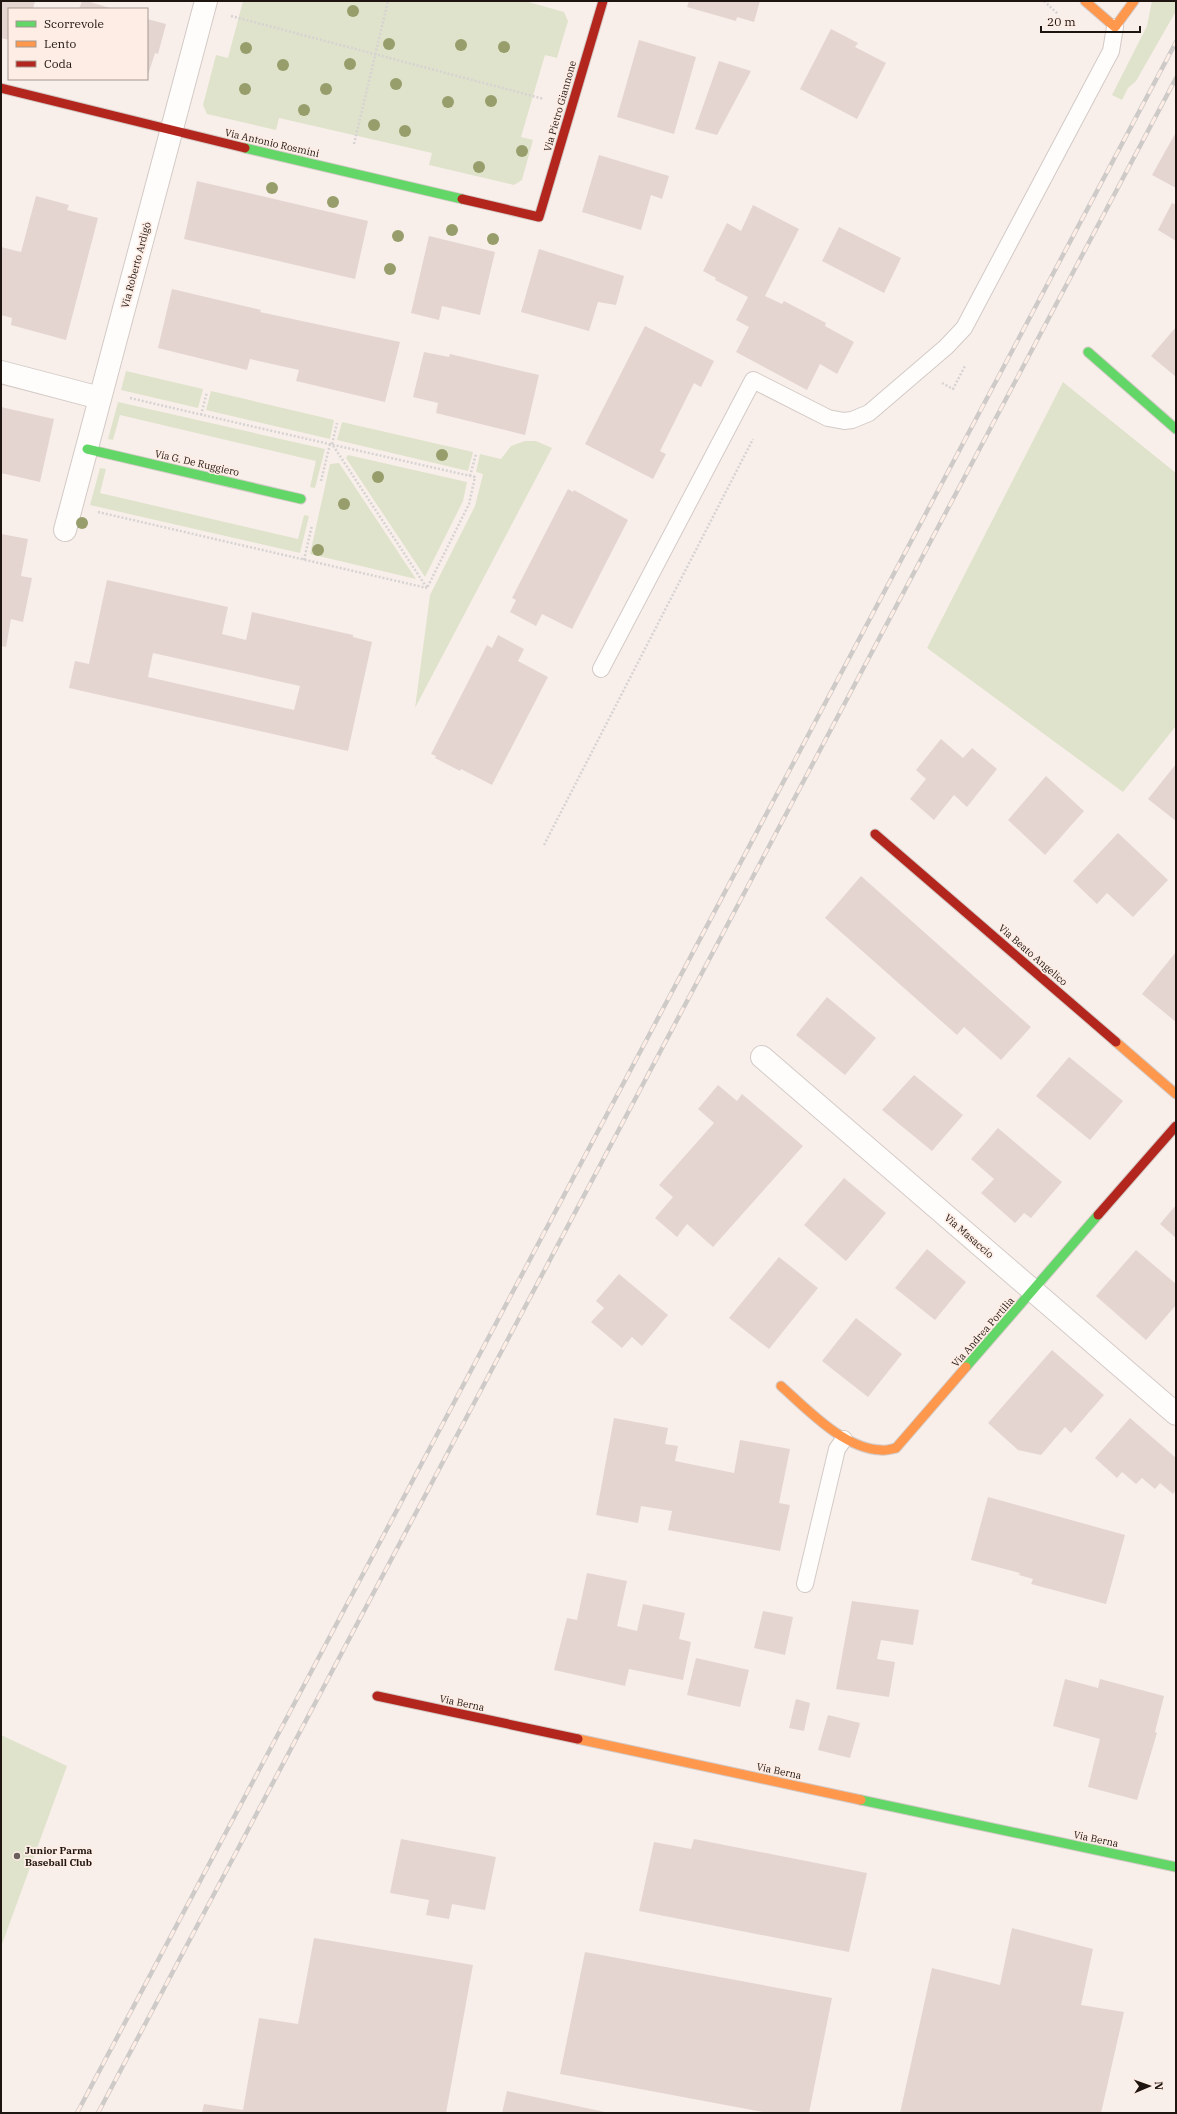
<svg xmlns="http://www.w3.org/2000/svg" width="1177" height="2114" font-family="'IBM Plex Serif',serif">
<style>
.green{fill:#e0e3cb}
.building{fill:#e5d5d1;fill-rule:evenodd}
.lines{fill:none;stroke-linecap:round;stroke-linejoin:round}
.lane-casing{stroke:#d3cac6;stroke-width:18}
.street-casing{stroke:#d3cac6;stroke-width:24}
.fast-casing{stroke:#d3cac6;stroke-width:11}
.slow-casing{stroke:#d3cac6;stroke-width:11}
.jam-casing{stroke:#d3cac6;stroke-width:11}
.path{stroke:#d6d3d2;stroke-width:2.5;stroke-dasharray:2 2;stroke-linecap:butt}
.lane{stroke:#fefdfc;stroke-width:16}
.street{stroke:#fefdfc;stroke-width:22}
.fast{stroke:#63d668;stroke-width:9}
.slow{stroke:#ff974d;stroke-width:9}
.jam{stroke:#b3261e;stroke-width:9}
.rail-casing{stroke:#cdcac8;stroke-width:4.5}
.rail{stroke:#feede5;stroke-width:3;stroke-dasharray:9;stroke-linecap:butt}
.tree{fill:#979e6b}
.poi-dot{fill:#6a615d;stroke:#feede5;stroke-width:1.5}
.labels{text-anchor:middle;dominant-baseline:central;stroke-width:3.5;stroke-linejoin:round;paint-order:stroke}
.street-label{font-size:10px;fill:#1e1511;stroke:#feede5}
.poi-label{font-size:10px;font-weight:bold;fill:#1e1511;stroke:#feede5;text-anchor:start}
</style>
<rect width="100%" height="100%" fill="#f8efeb"/>
<g class="green">
<path d="M243 1H525L564 12 568 21 557 58 545 55 521 137 533 140 522 180 514 185 429 165 432 153 279 118 276 130 207 114 203 105 216 55 228 58Z"/>
<path d="M1152 1H1176V11L1136 81 1128 88 1122 100 1112 95 1147 26Z"/>
<path d="M126 371 203 389 198 408 121 390Z"/>
<path d="M1063 382 1176 473V726L1123 792 927 648Z"/>
<path d="M211 391 334 420 330 439 206 410Z"/>
<path d="M118 402 325 449 315 488 310 487 316 461 120 415 113 440 108 439Z"/>
<path d="M342 422 473 452 468 471 337 440Z"/>
<path d="M525 441H536L552 448 415 708 430 595 475 506 483 474 476 472 480 454 501 459 511 446Z"/>
<path d="M348 455 467 482 463 501 425 577 346 458Z"/>
<path d="M339 463 416 579 310 554 330 464Z"/>
<path d="M100 468 106 469 100 493 298 539 304 515 309 516 300 553 90 505Z"/>
<path d="M1 1735 67 1766 1 1947Z"/>
</g>
<g class="building">
<path d="M1 1H35L33 9H9V40L1 38Z"/>
<path d="M82 1H87L113 9H79Z"/>
<path d="M689 1H760L754 22 737 17 736 21 687 7Z"/>
<path d="M147 19 166 24 158 54 155 53 147 78Z"/>
<path d="M831 29 858 43 855 47 886 63 857 119 800 89Z"/>
<path d="M639 40 696 57 674 134 617 117Z"/>
<path d="M719 61 751 71 717 135 695 129Z"/>
<path d="M1175 134H1176V188L1152 175Z"/>
<path d="M599 155 669 176 662 199 651 195 641 230 582 212Z"/>
<path d="M197 181 368 221 355 279 184 239Z"/>
<path d="M36 196 69 205 67 210 98 218 66 340 11 325 12 318 1 315V247L21 252Z"/>
<path d="M1172 203 1176 205V241L1158 230Z"/>
<path d="M753 205 799 229 765 296 782 304 784 301 826 323 825 326 854 342 837 374 820 364 807 390 736 352 749 327 736 320 748 297 715 280 716 278 703 271 727 223 741 231Z"/>
<path d="M839 227 901 258 884 293 822 261Z"/>
<path d="M429 236 495 252 480 315 442 306 439 320 411 313Z"/>
<path d="M539 249 624 276 616 305 598 302 589 331 521 312Z"/>
<path d="M172 289 261 310 260 312 400 342 385 402 296 381 299 370 250 359 247 370 158 348Z"/>
<path d="M645 326 714 361 701 387 694 383 660 451 666 454 653 479 585 444Z"/>
<path d="M1176 327V377L1151 356Z"/>
<path d="M424 352 449 357 450 354 539 375 525 435 436 413 438 403 413 397Z"/>
<path d="M1 407 54 419 40 482 1 473Z"/>
<path d="M568 489 573 492 574 490 628 520 572 629 542 614 536 626 510 612 516 600 512 598Z"/>
<path d="M1 534 28 539 21 576 32 578 23 622 11 619 6 647 1 646Z"/>
<path d="M107 580 228 607 222 634 246 640 252 612 353 635V637L372 642 348 751 69 688 75 661 89 664ZM153 653 300 686 294 710 148 677Z"/>
<path d="M498 635 524 649 518 661 548 677 492 785 461 769 460 771 435 758 436 756 431 754 487 645 492 648Z"/>
<path d="M941 739 963 758 972 748 997 769 967 807 954 795 934 820 910 799 926 779 916 770Z"/>
<path d="M1176 764V821L1148 799Z"/>
<path d="M1046 776 1084 811 1045 855 1008 820Z"/>
<path d="M1118 833 1168 880 1133 917 1107 893 1097 904 1073 881Z"/>
<path d="M861 876 1031 1027 1001 1060 964 1027 957 1035 825 918Z"/>
<path d="M1176 952V1022L1142 994Z"/>
<path d="M827 997 876 1038 845 1075 796 1035Z"/>
<path d="M1069 1057 1123 1101 1090 1140 1036 1096Z"/>
<path d="M914 1075 963 1115 932 1151 882 1110Z"/>
<path d="M718 1085 737 1101 742 1094 803 1146 713 1247 687 1224 677 1237 655 1218 673 1197 659 1185 714 1123 698 1109Z"/>
<path d="M998 1128 1062 1182 1031 1218 1024 1213 1015 1223 981 1193 994 1179 971 1159Z"/>
<path d="M844 1178 886 1213 846 1261 804 1225Z"/>
<path d="M1176 1205V1238L1160 1224Z"/>
<path d="M927 1249 966 1282 935 1320 895 1288Z"/>
<path d="M1136 1250 1176 1284V1305L1146 1340 1096 1296Z"/>
<path d="M779 1257 818 1288 769 1349 729 1318Z"/>
<path d="M619 1274 668 1315 642 1346 632 1337 622 1348 591 1322 604 1308 596 1301Z"/>
<path d="M856 1318 902 1354 868 1397 822 1361Z"/>
<path d="M1052 1350 1104 1395 1071 1433 1065 1427 1041 1455 1018 1450 988 1423Z"/>
<path d="M614 1418 668 1428 665 1444 678 1446 675 1461 734 1473 740 1440 790 1449 779 1503 790 1505 780 1551 668 1530 672 1511 641 1506 638 1523 596 1515Z"/>
<path d="M1130 1418 1176 1458V1490L1173 1494 1160 1483 1155 1489 1142 1478 1136 1484 1122 1472 1117 1478 1095 1458Z"/>
<path d="M988 1497 1125 1535 1106 1604 1031 1584 1033 1579 1019 1575 1020 1573 971 1560Z"/>
<path d="M587 1573 627 1581 617 1626 637 1631 643 1604 685 1613 679 1639 691 1642 683 1680 629 1669 625 1686 554 1670 567 1618 577 1620Z"/>
<path d="M852 1601 919 1610 913 1645 881 1640 877 1659 895 1662 889 1697 836 1689Z"/>
<path d="M763 1611 793 1617 785 1655 754 1648Z"/>
<path d="M696 1658 749 1670 740 1707 687 1695Z"/>
<path d="M1065 1679 1098 1688 1100 1679 1164 1696 1155 1732 1157 1733 1137 1800 1088 1787 1100 1739 1053 1726Z"/>
<path d="M796 1699 810 1703 804 1731 789 1728Z"/>
<path d="M828 1715 860 1723 850 1758 818 1750Z"/>
<path d="M401 1839 496 1857 485 1910 452 1904 449 1919 426 1915 429 1900 390 1893Z"/>
<path d="M694 1839 867 1873 849 1952 639 1911 654 1842 691 1849Z"/>
<path d="M1012 1928 1093 1949 1081 2005 1124 2012 1101 2113H900L932 1968 1000 1985Z"/>
<path d="M314 1938 473 1965 446 2113H202L204 2104 243 2110 259 2018 298 2024Z"/>
<path d="M585 1952 832 1998 809 2113H768L560 2074Z"/>
<path d="M507 2091 605 2112V2113H502Z"/>
</g>
<g class="lines">
<defs>
<g id="lane">
<path d="M601 669 753 380 828 418 844 421 852 420 869 413 946 347 964 328 1111 51 1115 27"/>
<path d="M805 1584 837 1449 844 1439"/>
</g>
<g id="street">
<path d="M1 372 100 398"/>
<path d="M65 530 206 1"/>
<path d="M762 1057 1176 1414"/>
</g>
<g id="fast">
<path d="M245 148 462 199"/>
<path d="M1088 352 1176 429"/>
<path d="M87 449 301 499"/>
<path d="M966 1367 1098 1215"/>
<path d="M861 1800 1176 1867"/>
</g>
<g id="slow">
<path d="M1085 1 1115 27 1134 1"/>
<path d="M1116 1042 1176 1094"/>
<path d="M781 1386C807 1409 844 1449 881 1450 886 1451 891 1449 896 1448L966 1367"/>
<path d="M578 1739 861 1800"/>
</g>
<g id="jam">
<path d="M1 88 245 148"/>
<path d="M462 199 539 217 603 1"/>
<path d="M875 834 1116 1042"/>
<path d="M1098 1215 1176 1126"/>
<path d="M377 1696 578 1739"/>
</g>
</defs>
<use href="#lane" class="lane-casing"/>
<use href="#street" class="street-casing"/>
<use href="#fast" class="fast-casing"/>
<use href="#slow" class="slow-casing"/>
<use href="#jam" class="jam-casing"/>
<g class="path">
<path d="M1044 1 1058 14"/>
<path d="M231 16 544 99"/>
<path d="M354 144 388 1"/>
<path d="M942 383 953 389 965 366"/>
<path d="M130 398C245 425 360 451 475 477L469 504 427 588 332 444 337 423"/>
<path d="M201 415 207 392"/>
<path d="M470 476 476 454"/>
<path d="M321 481 330 444"/>
<path d="M98 512 427 588"/>
<path d="M304 560 312 525"/>
<path d="M544 845 753 439"/>
</g>
<use href="#lane" class="lane"/>
<use href="#street" class="street"/>
<use href="#fast" class="fast"/>
<use href="#slow" class="slow"/>
<use href="#jam" class="jam"/>
<defs>
<g id="rail">
<path d="M77 2113 1176 42"/>
<path d="M98 2113 1176 78"/>
</g>
</defs>
<use href="#rail" class="rail-casing"/>
<use href="#rail" class="rail"/>
</g>
<g class="tree">
<circle cx="353" cy="11" r="6"/>
<circle cx="389" cy="44" r="6"/>
<circle cx="461" cy="45" r="6"/>
<circle cx="504" cy="47" r="6"/>
<circle cx="246" cy="48" r="6"/>
<circle cx="350" cy="64" r="6"/>
<circle cx="283" cy="65" r="6"/>
<circle cx="396" cy="84" r="6"/>
<circle cx="245" cy="89" r="6"/>
<circle cx="326" cy="89" r="6"/>
<circle cx="491" cy="101" r="6"/>
<circle cx="448" cy="102" r="6"/>
<circle cx="304" cy="110" r="6"/>
<circle cx="374" cy="125" r="6"/>
<circle cx="405" cy="131" r="6"/>
<circle cx="522" cy="151" r="6"/>
<circle cx="479" cy="167" r="6"/>
<circle cx="272" cy="188" r="6"/>
<circle cx="333" cy="202" r="6"/>
<circle cx="452" cy="230" r="6"/>
<circle cx="398" cy="236" r="6"/>
<circle cx="493" cy="239" r="6"/>
<circle cx="390" cy="269" r="6"/>
<circle cx="442" cy="455" r="6"/>
<circle cx="378" cy="477" r="6"/>
<circle cx="344" cy="504" r="6"/>
<circle cx="82" cy="523" r="6"/>
<circle cx="318" cy="550" r="6"/>
</g>
<circle class="poi-dot" cx="17" cy="1856" r="4"/>
<g class="labels">
<g class="street-label">
<text transform="translate(560 106) rotate(-74)">Via Pietro Giannone</text>
<text transform="translate(272 143) rotate(13)">Via Antonio Rosmini</text>
<text transform="translate(136 265) rotate(-75)">Via Roberto Ardigò</text>
<text transform="translate(197 463) rotate(13)">Via G. De Ruggiero</text>
<text transform="translate(1033 955) rotate(41)">Via Beato Angelico</text>
<text transform="translate(969 1236) rotate(41)">Via Masaccio</text>
<text transform="translate(983 1332) rotate(-49)">Via Andrea Portilia</text>
<text transform="translate(462 1703) rotate(12)">Via Berna</text>
<text transform="translate(779 1771) rotate(12)">Via Berna</text>
<text transform="translate(1096 1839) rotate(12)">Via Berna</text>
</g>
<g class="poi-label">
<text x="25" y="1850">Junior Parma<tspan x="25" dy="12">Baseball Club</tspan></text>
</g>
</g>
<rect width="1177" height="2114" fill="none" stroke="#1e1511" stroke-width="4"/>
<rect x="8" y="8" width="140" height="72" fill="#feede5" stroke="#a49790"/>
<rect x="16" y="21" width="20" height="6" fill="#63d668" stroke="#a49790"/>
<text x="44" y="28" font-size="12" fill="#1e1511">Scorrevole</text>
<rect x="16" y="41" width="20" height="6" fill="#ff974d" stroke="#a49790"/>
<text x="44" y="48" font-size="12" fill="#1e1511">Lento</text>
<rect x="16" y="61" width="20" height="6" fill="#b3261e" stroke="#a49790"/>
<text x="44" y="68" font-size="12" fill="#1e1511">Coda</text>
<g transform="translate(1149 2086) rotate(88)" stroke="#feede5" stroke-width="3" paint-order="stroke">
<path d="M0-3L7 15L0 10L-7 15Z" fill="#1e1511"/>
<text y="-6" font-size="11" font-weight="bold" text-anchor="middle" fill="#1e1511">N</text>
</g>
<path d="M1041 26v6h99v-6" fill="none" stroke="#1e1511" stroke-width="2"/>
<text x="1047" y="26" font-size="12" fill="#1e1511" stroke="#feede5" stroke-width="3" paint-order="stroke">20 m</text>
</svg>
